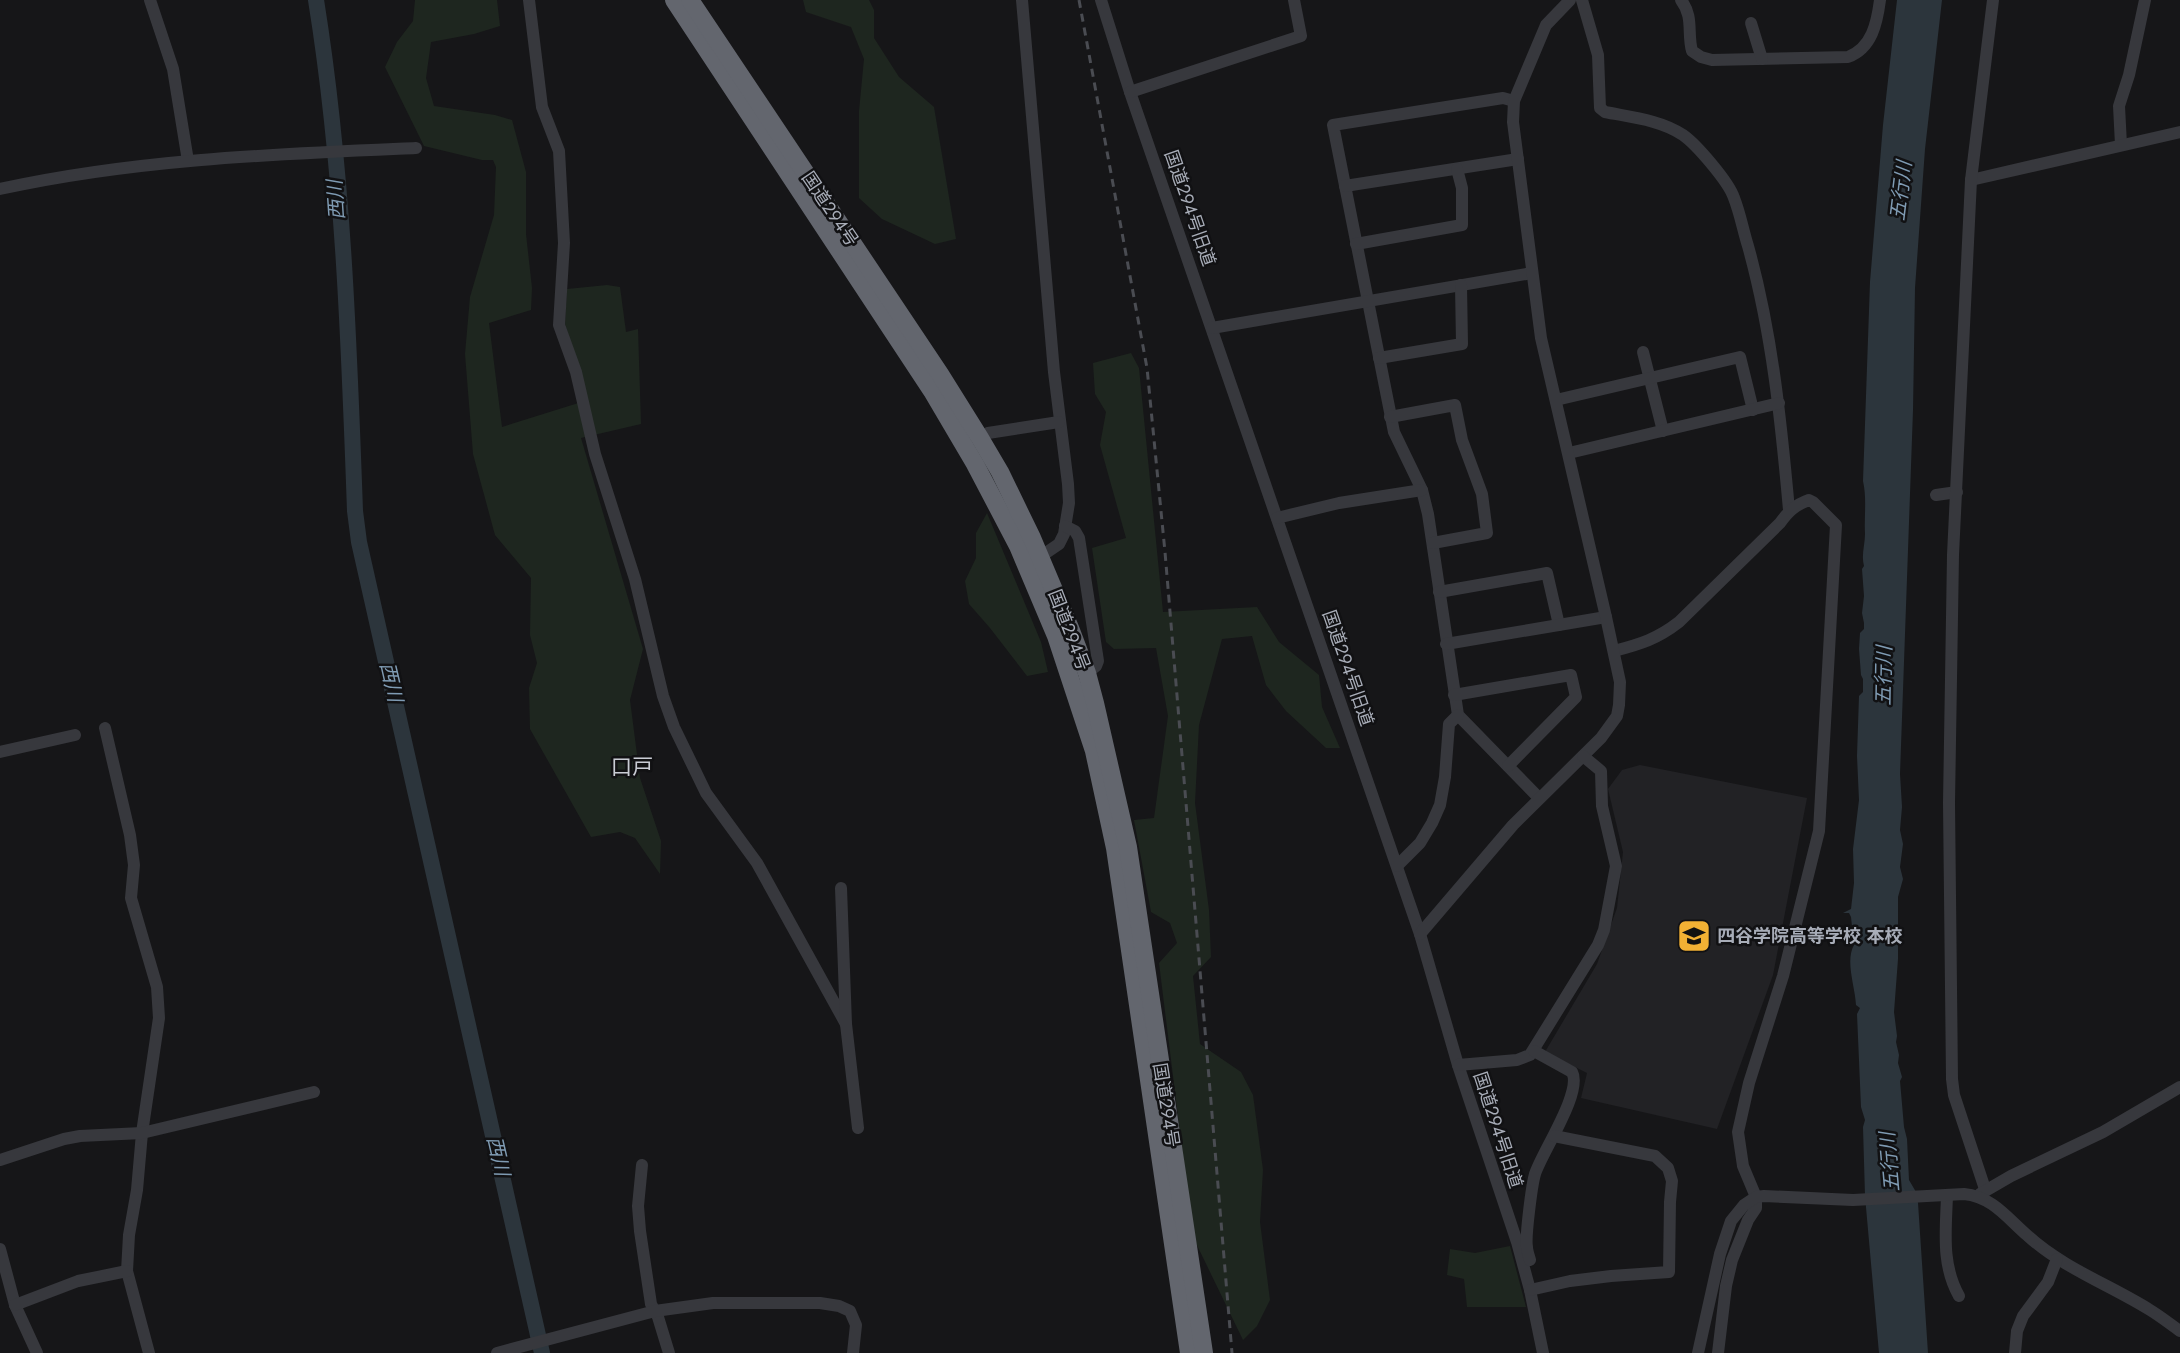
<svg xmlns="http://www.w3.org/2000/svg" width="2180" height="1353" font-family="Jost,'Noto Sans JP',sans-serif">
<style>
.built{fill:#222225}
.green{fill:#1e261f}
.water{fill:#2c353c}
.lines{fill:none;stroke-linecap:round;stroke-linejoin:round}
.river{stroke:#2c353c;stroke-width:16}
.minor{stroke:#37383d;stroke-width:12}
.highway{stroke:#63666e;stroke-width:18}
.rail{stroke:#4a4c52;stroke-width:3;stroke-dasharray:8 6;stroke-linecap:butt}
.labels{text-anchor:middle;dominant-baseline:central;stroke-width:5;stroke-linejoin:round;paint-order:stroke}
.street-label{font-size:18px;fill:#a8adb8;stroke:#111113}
.poi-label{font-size:18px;font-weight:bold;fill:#a8adb8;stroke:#111113;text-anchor:start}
.water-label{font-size:20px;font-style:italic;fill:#7f9bb3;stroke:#111113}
.quarter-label{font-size:21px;fill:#c9ccd4;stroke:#111113}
</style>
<rect width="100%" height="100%" fill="#161618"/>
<path class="built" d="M1640 765 1807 798 1773 975 1717 1129 1581 1098 1587 1073 1545 1052 1597 964 1617 908 1623 852 1608 789 1622 770Z"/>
<g class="green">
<path d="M415 0H497L500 26 474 34 431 42 426 78 434 106 495 115 512 120 526 172V234L532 288 531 310 489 323 502 427 588 400 565 324 567 289 607 285 620 287 626 332 638 329 641 424 581 438 643 649 630 700 640 778 661 841 660 874 635 838 620 832 591 837 530 729 529 688 537 663 530 635 531 578 495 535 473 454 465 354 470 297 494 215 496 167 493 160H482L424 146 385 67 397 42 413 21Z"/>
<path d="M803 0H869L874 10V38L899 77 934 107 956 239 935 244 882 219 859 198V111L864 59 851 27 806 12Z"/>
<path d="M1131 353 1139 368 1163 612 1257 607 1279 642 1319 675 1322 707 1340 748H1326L1286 711 1266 685 1252 636 1222 639 1199 725 1195 803 1209 910 1211 957 1193 976 1200 1044 1241 1072 1253 1095 1263 1170 1260 1222 1270 1300 1257 1326 1243 1340 1193 1237 1159 963 1177 943 1170 923 1151 912 1134 820 1154 818 1168 716 1156 648 1114 649 1106 642 1092 548 1126 538 1100 445 1106 412 1095 394 1093 363Z"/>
<path d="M987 513 1041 642 1048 672 1027 676 990 628 969 604 965 581 976 558V533Z"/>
<path d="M1510 1246 1526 1307H1467L1464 1279 1447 1275 1450 1249 1475 1253Z"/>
</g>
<path class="water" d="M1897 0H1942L1925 149 1915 288 1913 410 1900 774 1902 807 1900 830 1903 844 1900 867 1903 879 1898 897V959L1894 1012 1897 1036 1896 1042 1899 1055 1898 1063 1902 1077 1900 1081 1904 1127 1907 1139 1909 1180 1916 1192 1918 1203 1928 1353H1879L1865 1196 1863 1127 1865 1120 1861 1107 1857 1014 1860 1008 1856 1005C1855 986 1845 961 1854 945L1851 917 1849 913H1843L1851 909 1854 883 1853 849 1859 800 1857 756 1859 696 1863 692V679L1861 675 1859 649 1860 633 1864 629V623L1862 613 1864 596 1862 569 1864 566C1861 555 1865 545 1865 534 1864 516 1867 499 1863 481L1870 282 1883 125Z"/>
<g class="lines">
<path class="river" d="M316 0C343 168 349 340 355 511L359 542 542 1353"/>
<g class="minor">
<path d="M150 0 173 69 188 161"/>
<path d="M529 0 542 107 559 151 564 243 559 325 576 372 595 454 635 579 663 696 674 727 706 793 757 863 846 1024"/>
<path d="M1022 0 1054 372 1068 484 1069 503 1064 534 1059 544 1034 561"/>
<path d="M1101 0 1130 92 1420 934 1458 1065 1517 1242 1530 1290 1543 1353"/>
<path d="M1582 0 1598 55 1600 108 1605 112C1630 117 1661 120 1683 135 1696 144 1729 182 1734 198 1740 213 1743 230 1748 246 1772 332 1781 421 1789 510"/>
<path d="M1681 0C1694 17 1687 33 1692 51L1701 57 1712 60 1848 57C1872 48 1877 23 1880 0"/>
<path d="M1751 23 1762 59"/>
<path d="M1130 92 1301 36 1294 0"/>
<path d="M1514 101 1503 98 1333 125 1394 432 1422 490 1428 514 1458 715 1539 798"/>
<path d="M2121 145 2119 106 2129 75 2145 0"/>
<path d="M1971 180 2180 132"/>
<path d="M1345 186 1518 159"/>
<path d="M0 189C136 159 277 154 416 148"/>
<path d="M1356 244 1462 225V188L1457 169"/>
<path d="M1212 328 1532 273"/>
<path d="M1643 352 1663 431"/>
<path d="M1379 358 1462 344 1461 285"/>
<path d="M1556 400 1740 357 1753 410"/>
<path d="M1390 417 1455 405 1462 440 1482 494 1487 533 1433 543"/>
<path d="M980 438 988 433 1059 422"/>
<path d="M1569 453 1779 403"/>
<path d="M1936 495 1957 492"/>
<path d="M1277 518 1339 503 1422 490"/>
<path d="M1065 526 1075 531 1079 538 1098 661 1096 666 1087 673"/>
<path d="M1439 592 1547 573 1559 625"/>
<path d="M1446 644 1606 617"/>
<path d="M1614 651C1641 644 1657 639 1679 622L1780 523C1788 512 1795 505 1809 500L1813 502 1836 525 1819 831 1783 976 1749 1083 1738 1132 1743 1166 1756 1197V1208L1748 1220 1732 1260 1726 1286 1718 1353"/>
<path d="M1454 695 1571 675 1576 697 1508 766"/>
<path d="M105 728 130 835 134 865 131 898 157 987 159 1018 142 1133 137 1190 129 1235 127 1271 149 1353"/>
<path d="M0 752 75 735"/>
<path d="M1397 866 1420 843 1432 823 1440 805 1445 777 1449 724 1458 715"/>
<path d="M841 888 846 1024 858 1128"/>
<path d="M1420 934 1513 825 1601 738 1617 716 1619 705 1620 682 1606 617 1541 338 1513 122 1514 101 1546 25 1570 0"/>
<path d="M1458 1065 1517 1060 1530 1055 1598 945 1604 930 1616 866 1602 806 1601 771 1583 756"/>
<path d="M0 1160 64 1139 80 1136 142 1133 314 1092"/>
<path d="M642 1165 638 1206 640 1231 651 1304 658 1317 669 1353"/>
<path d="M1985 1189 1954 1095 1952 1079 1949 803 1953 555 1971 180 1993 0"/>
<path d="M1980 1194 2011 1176 2103 1132 2180 1087"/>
<path d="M1947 1195C1946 1230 1941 1264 1959 1296"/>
<path d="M0 1249 15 1305 37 1353"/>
<path d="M1530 1260C1529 1256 1527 1251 1527 1247 1525 1237 1532 1184 1535 1174 1542 1152 1583 1092 1572 1072L1534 1051"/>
<path d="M1530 1290 1570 1281 1611 1276 1669 1272 1670 1202 1672 1181 1668 1168 1655 1156 1554 1136"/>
<path d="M15 1305 78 1281 127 1271"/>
<path d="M497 1353 655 1311 713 1303H820L839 1306 850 1311 856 1325 853 1353"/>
<path d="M1698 1353 1720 1254 1731 1221 1744 1205 1756 1197 1764 1196 1853 1200 1964 1194C1993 1197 2007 1218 2028 1236 2063 1268 2110 1285 2150 1310 2160 1316 2170 1324 2180 1331"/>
<path d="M2015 1353 2017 1331 2023 1316 2048 1282 2057 1259"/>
</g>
<g class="highway">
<path d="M674 0 932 391 975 464 1018 546 1056 636 1094 751 1115 848 1189 1353"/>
<path d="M690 0 940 374 980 438 1000 472 1032 538 1070 628 1087 673 1095 703 1128 847 1204 1353"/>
</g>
<path class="rail" d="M1079 0 1147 368 1165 552 1232 1353"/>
</g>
<defs>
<symbol id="school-square" viewBox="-11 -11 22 22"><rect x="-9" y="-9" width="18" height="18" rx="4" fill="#f2b134" stroke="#111113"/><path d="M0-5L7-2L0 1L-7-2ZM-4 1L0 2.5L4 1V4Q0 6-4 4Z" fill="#111"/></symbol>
</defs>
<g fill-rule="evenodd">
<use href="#school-square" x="1675" y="917" width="38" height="38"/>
</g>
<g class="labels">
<g class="street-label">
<text transform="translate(1190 208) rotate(71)">国道294号旧道</text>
<text transform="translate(830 209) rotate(56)">国道294号</text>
<text transform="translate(1069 630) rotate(69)">国道294号</text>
<text transform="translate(1348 668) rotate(71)">国道294号旧道</text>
<text transform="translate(1166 1105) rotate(81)">国道294号</text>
<text transform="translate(1498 1130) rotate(72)">国道294号旧道</text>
</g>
<g class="poi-label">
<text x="1717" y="936">四谷学院高等学校 本校</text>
</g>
<g class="water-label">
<text transform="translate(1901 191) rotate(-83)">五行川</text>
<text transform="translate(336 200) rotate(-94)">西川</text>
<text transform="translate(1884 676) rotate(-89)">五行川</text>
<text transform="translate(391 682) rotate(77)">西川</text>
<text transform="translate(498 1156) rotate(77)">西川</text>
<text transform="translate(1890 1162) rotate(-95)">五行川</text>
</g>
<g class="quarter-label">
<text x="632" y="767">口戸</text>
</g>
</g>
</svg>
